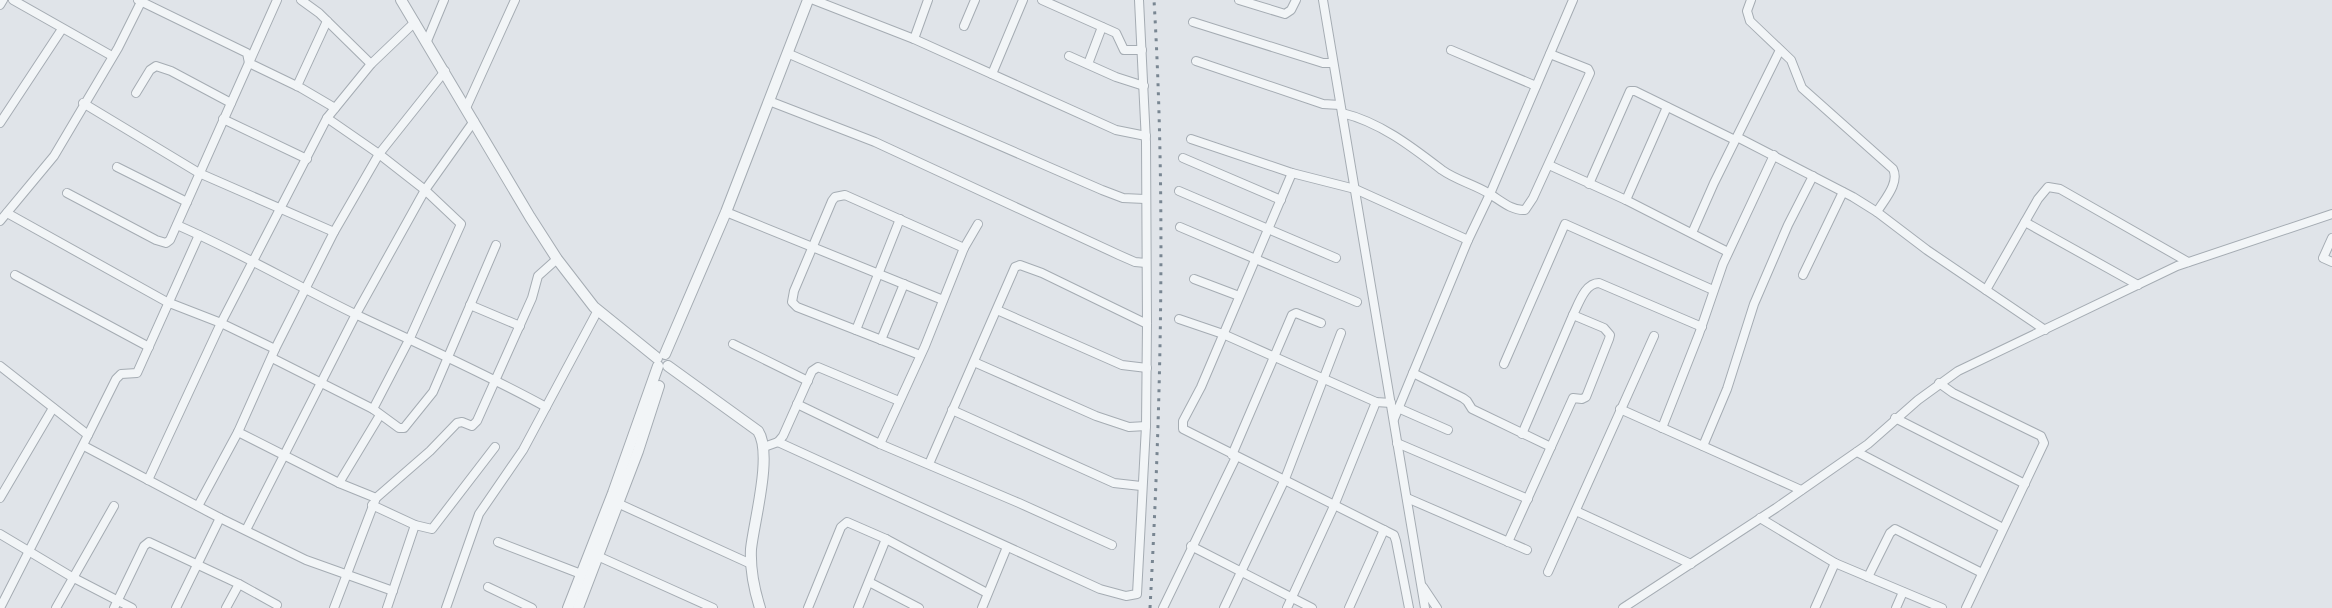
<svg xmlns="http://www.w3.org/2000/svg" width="2332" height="608" font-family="'Asap Condensed',sans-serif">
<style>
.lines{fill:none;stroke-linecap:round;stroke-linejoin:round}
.minor-casing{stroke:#a5acb3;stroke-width:10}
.tertiary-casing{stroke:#a5acb3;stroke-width:12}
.minor{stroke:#f2f5f7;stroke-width:8}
.tertiary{stroke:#f2f5f7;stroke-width:10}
.rail{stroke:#798692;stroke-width:3;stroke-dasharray:3 6;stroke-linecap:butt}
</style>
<rect width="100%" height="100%" fill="#e0e4e9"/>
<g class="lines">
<defs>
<g id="minor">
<path d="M13 0 112 56"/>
<path d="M138 0 247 53 249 63 301 88 335 108"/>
<path d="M301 0 319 13 371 64"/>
<path d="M814 0 914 39 1116 130 1146 136"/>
<path d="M1042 0 1116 33 1124 50H1142"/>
<path d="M1239 0 1285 14 1291 10 1296 0"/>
<path d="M1323 0 1425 608"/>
<path d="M1751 0 1747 11 1750 21 1791 60 1802 88 1893 169C1900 183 1884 200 1877 212L1927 250 2045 330"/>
<path d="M0 5 3 0"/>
<path d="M1193 22 1323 63H1333"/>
<path d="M964 26 975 0"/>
<path d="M914 39 928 0"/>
<path d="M427 41 444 0"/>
<path d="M1451 50 1536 86"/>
<path d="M787 53 1102 190 1123 198 1145 199"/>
<path d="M1069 56 1116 77 1144 86"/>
<path d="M1196 61 1323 104 1340 105"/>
<path d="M1088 64 1102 27"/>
<path d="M992 74 1023 0"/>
<path d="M297 86 327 21"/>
<path d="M136 93 150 70 156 66 171 71 231 103"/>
<path d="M769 101 875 142 1119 255 1135 262 1146 263"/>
<path d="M83 103 199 173 334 232"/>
<path d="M466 108 515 0"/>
<path d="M1342 113C1380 122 1412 147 1442 170 1456 180 1473 184 1488 193 1499 199 1511 211 1525 210L1533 198 1590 73 1588 69 1550 54"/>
<path d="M327 118 379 154 425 190 461 224 410 338 373 409"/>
<path d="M223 119 307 159"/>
<path d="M0 123 62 29"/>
<path d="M1737 137 1853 197 1877 212"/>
<path d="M1191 139 1292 173 1355 189 1468 240"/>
<path d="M1183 158 1281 200"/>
<path d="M1549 165 1626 200 1728 252"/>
<path d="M117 167 187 202"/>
<path d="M1292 173 1201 387 1183 421V429L1394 535 1396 541 1409 608"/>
<path d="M1589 184 1630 91H1635L1735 140"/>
<path d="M1179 191 1336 258"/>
<path d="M67 193 156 240 166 243 170 240 277 0"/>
<path d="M1626 200 1667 107"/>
<path d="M726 212 943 300"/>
<path d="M7 213 167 302 221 323 275 349"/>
<path d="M0 221 54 156 118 48 142 0"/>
<path d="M2025 222 2138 285"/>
<path d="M177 225C239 252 297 286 357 315 421 345 484 373 546 407"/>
<path d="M1180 227 1357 302"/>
<path d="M1692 233 1714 183 1780 50"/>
<path d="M2332 238 2323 258 2332 262"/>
<path d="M15 275 149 347"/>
<path d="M1803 275 1843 192"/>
<path d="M1194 279 1239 296"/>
<path d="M1986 290 2038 199 2048 187 2060 189 2188 262"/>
<path d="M470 305 520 326"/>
<path d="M997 310 1122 365 1147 368"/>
<path d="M1179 319 1223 334 1376 402 1391 403"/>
<path d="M856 330 900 219"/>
<path d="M881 340 904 284"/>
<path d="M733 344 808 381"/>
<path d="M920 355 797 307 792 302 794 291 832 201 835 197 845 195 964 248"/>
<path d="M272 358 373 409 399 428H404L433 392 496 245"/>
<path d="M974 362 1096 416 1129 427 1146 426"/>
<path d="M1504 364 1565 224 1713 290"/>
<path d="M0 366 88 435 0 608"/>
<path d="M1413 373 1463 398 1467 401 1472 409 1551 447"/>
<path d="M1939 383 1953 393 2041 436 2044 443 1966 608"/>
<path d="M797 404 880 444 1019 503 1112 545"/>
<path d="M1398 408 1448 430"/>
<path d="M1620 409 1801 490"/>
<path d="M952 410 1114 483 1141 486"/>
<path d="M1895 418 2025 484"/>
<path d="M1394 419 1468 240 1490 194 1573 0"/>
<path d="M1662 428 1699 334 1723 264 1774 155"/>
<path d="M238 432 339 483 380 415"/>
<path d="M1522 434 1573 315"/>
<path d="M88 435 116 379 121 374 137 373 199 235"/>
<path d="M778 442 1100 589 1126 596 1137 594 1146 426 1147 324 1146 142 1139 0"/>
<path d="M1397 443 1528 499"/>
<path d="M880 444 925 346 964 248 978 224"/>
<path d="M84 446 220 518 176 608"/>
<path d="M1703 446 1727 389 1754 304 1788 225 1813 176"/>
<path d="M764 447 778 442 783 436 812 371 818 367 899 401"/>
<path d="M1857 452 2003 528"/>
<path d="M1232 455 1292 315 1296 313 1321 323"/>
<path d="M929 464 1015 267 1020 265 1042 273 1147 324"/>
<path d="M148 480 221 323 327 118 371 64 415 22"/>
<path d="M339 483 376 498"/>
<path d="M0 498 53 408"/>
<path d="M1407 498 1527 550"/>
<path d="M615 502 751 564"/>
<path d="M372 505 415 525 387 608"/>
<path d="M198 506 238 432 275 349 334 232 379 154 445 71"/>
<path d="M1576 511 1691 564"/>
<path d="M220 518 306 560 393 591"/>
<path d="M1760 518 1835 563 1942 608"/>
<path d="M415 525 432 529 495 447"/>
<path d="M246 530 356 314 425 190 474 121"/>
<path d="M0 534 72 577 132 608"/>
<path d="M498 542 581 574"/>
<path d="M1508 542 1573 398 1582 399 1586 397 1609 339 1610 335 1604 328 1573 315C1579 303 1585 283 1599 283L1702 327"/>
<path d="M1191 546 1312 608"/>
<path d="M593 554 713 608"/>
<path d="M1548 572 1654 336"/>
<path d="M1868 577 1890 533 1895 529 1982 573"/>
<path d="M869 582 919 608"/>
<path d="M239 584 277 605"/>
<path d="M488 587 532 608"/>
<path d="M1423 587 1437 608"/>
<path d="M56 608 114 506"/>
<path d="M114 608 144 546 149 542 239 584 226 608"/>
<path d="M334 608 376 498 430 451 457 423 462 422 472 426 477 421 532 298 538 276 557 259"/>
<path d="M446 608 479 514 523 450 598 310"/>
<path d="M808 608 841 527 847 522 886 539 987 593"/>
<path d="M858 608 886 539"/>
<path d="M982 608 1007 547"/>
<path d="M1163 608 1236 457"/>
<path d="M1224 608 1285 479 1341 333"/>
<path d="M1287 608 1334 506 1376 402"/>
<path d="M1349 608 1384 530"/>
<path d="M1623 608 1776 508 1868 444 1918 400 1958 371 2177 266 2332 214"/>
<path d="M1815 608 1835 563"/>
<path d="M1896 608 1903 592"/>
</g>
<g id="tertiary">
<path d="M401 0 530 217 557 259 594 307 657 358"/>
<path d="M665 354 726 212 808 0"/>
<path d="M668 366 758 431C773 454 754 521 751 549 750 569 754 589 760 608"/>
<path d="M568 608 613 493 658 366"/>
<path d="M578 608 638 451 659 386"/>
</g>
</defs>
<use href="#minor" class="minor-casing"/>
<use href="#tertiary" class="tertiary-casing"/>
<use href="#minor" class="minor"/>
<use href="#tertiary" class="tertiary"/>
<path class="rail" d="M1150 608C1161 405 1166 203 1154 0"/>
</g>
</svg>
